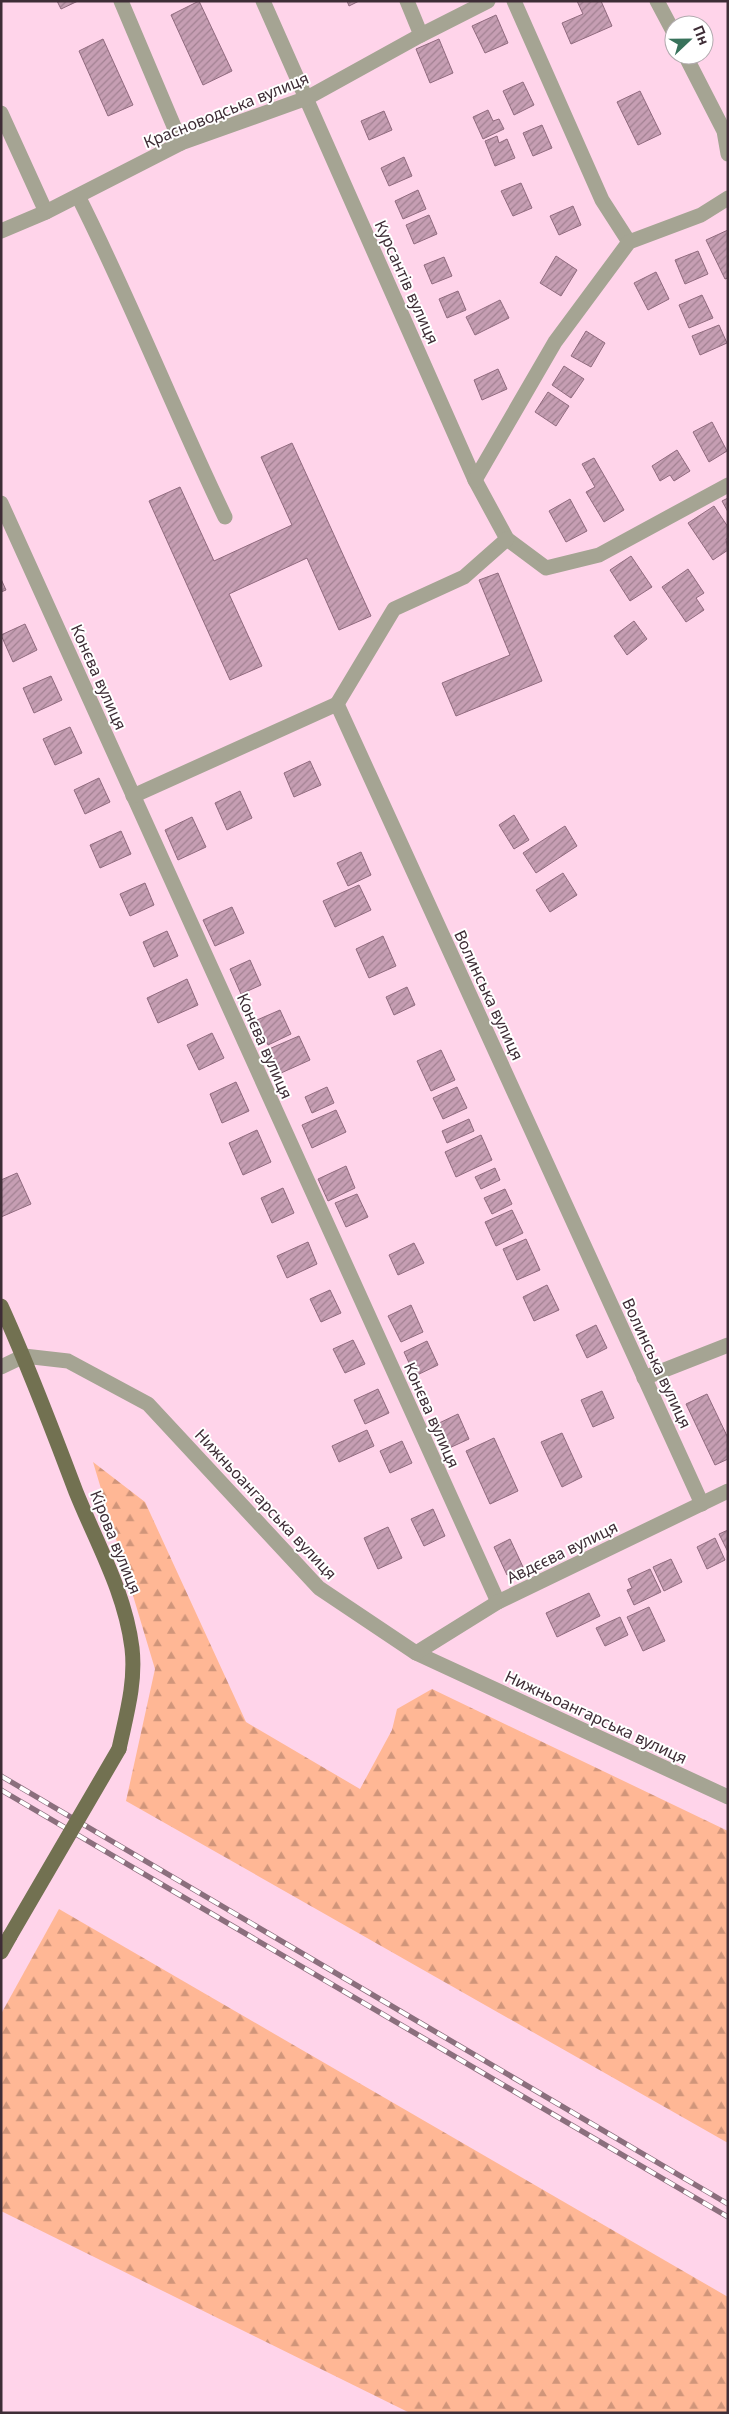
<svg xmlns="http://www.w3.org/2000/svg" width="729" height="2414" font-family="'Noto Sans',sans-serif">
<style>
.forest{fill:url(#forest-firs)}
.building{fill:url(#building-hatch);stroke:#906a7e}
.lines{fill:none;stroke-linecap:round;stroke-linejoin:round}
.minor{stroke:#a5a493;stroke-width:15}
.major{stroke:#727151;stroke-width:15}
.rail-casing{stroke:#8b6f7d;stroke-width:5.5}
.rail{stroke:#fff;stroke-width:4;stroke-dasharray:11;stroke-linecap:butt}
.major-bridge{stroke:#727151;stroke-width:15}
.labels{text-anchor:middle;dominant-baseline:central;stroke-width:4;stroke-linejoin:round;paint-order:stroke}
.street-label{font-size:16px;fill:#3e2d36;stroke:#fff}
</style>
<defs>
<pattern id="forest-firs" width="22" height="20" patternUnits="userSpaceOnUse" patternTransform="scale(1.25)"><rect width="22" height="20" fill="#ffb795"/><path d="M5 1l3.5 6h-7zM16 11l3.5 6h-7z" fill="#d0957a"/></pattern>
<pattern id="building-hatch" width="6" height="6" patternUnits="userSpaceOnUse" patternTransform="scale(1.25)"><rect width="6" height="6" fill="#c69eb3"/><path d="M-1 1l2-2M0 6l6-6M5 7l2-2" fill="none" stroke="#a28192"/></pattern>
</defs>
<rect width="100%" height="100%" fill="#ffd4ea"/>
<g class="forest">
<path d="M93 1462 145 1502 246 1722 360 1789 392 1730 397 1709 432 1689 728 1831V2143L126 1801 155 1669Z"/>
<path d="M59 1909 728 2297V2413H410L1 2211V2014Z"/>
</g>
<g class="building">
<path d="M57 1H78L61 9Z"/>
<path d="M199 1 232 71 203 85 171 15Z"/>
<path d="M347 1H359L349 6Z"/>
<path d="M577 1H601L612 26 571 44 562 23 583 14Z"/>
<path d="M496 15 508 43 485 53 472 26Z"/>
<path d="M103 39 133 105 108 116 79 51Z"/>
<path d="M439 39 453 73 430 83 416 49Z"/>
<path d="M523 82 534 105 514 115 503 91Z"/>
<path d="M640 91 661 134 638 145 617 102Z"/>
<path d="M488 110 493 121 499 119 504 129 483 139 473 117Z"/>
<path d="M384 111 392 130 369 140 361 121Z"/>
<path d="M542 125 552 148 533 156 523 133Z"/>
<path d="M497 136 499 143 507 139 515 158 495 166 485 141Z"/>
<path d="M404 157 412 176 389 186 381 168Z"/>
<path d="M521 183 532 208 513 216 501 191Z"/>
<path d="M418 190 426 209 403 219 395 201Z"/>
<path d="M573 206 581 225 559 235 550 216Z"/>
<path d="M429 215 437 234 414 244 406 225Z"/>
<path d="M728 230V278L725 279 706 240Z"/>
<path d="M698 251 708 274 685 284 675 260Z"/>
<path d="M556 256 577 270 561 296 540 283Z"/>
<path d="M444 257 452 276 432 284 424 265Z"/>
<path d="M656 272 669 299 648 310 634 283Z"/>
<path d="M458 291 466 310 447 318 439 299Z"/>
<path d="M702 295 713 318 689 328 679 305Z"/>
<path d="M500 300 509 318 475 335 466 317Z"/>
<path d="M719 325 727 343 700 355 692 336Z"/>
<path d="M586 331 605 343 591 367 571 356Z"/>
<path d="M564 366 584 379 571 398 552 385Z"/>
<path d="M498 369 507 389 482 400 474 380Z"/>
<path d="M548 392 569 406 556 426 535 412Z"/>
<path d="M712 422 727 451 709 462 693 432Z"/>
<path d="M292 443 371 616 339 630 307 558 229 594 262 666 230 680 149 501 180 487 214 561 292 525 261 457Z"/>
<path d="M677 450 690 471 674 481 670 475 660 481 652 466Z"/>
<path d="M594 458 624 510 604 522 586 492 595 487 582 464Z"/>
<path d="M728 498V512L722 501Z"/>
<path d="M570 499 587 531 566 542 549 511Z"/>
<path d="M714 506 728 527V538L726 539 728 550 713 560 688 523Z"/>
<path d="M631 556 652 587 630 601 610 570Z"/>
<path d="M688 569 704 593 696 598 704 610 686 622 662 587Z"/>
<path d="M498 573 542 681 456 716 442 683 510 655 479 580Z"/>
<path d="M1 579 6 590 1 592Z"/>
<path d="M634 621 647 639 627 655 614 636Z"/>
<path d="M25 624 37 650 13 662 1 635Z"/>
<path d="M51 676 62 700 34 713 23 688Z"/>
<path d="M70 727 82 753 55 765 43 739Z"/>
<path d="M310 761 321 785 294 797 284 773Z"/>
<path d="M99 778 110 802 85 814 74 790Z"/>
<path d="M240 791 252 818 227 830 215 803Z"/>
<path d="M514 815 529 840 514 849 499 825Z"/>
<path d="M192 817 206 847 178 860 165 830Z"/>
<path d="M565 826 577 846 536 873 523 853Z"/>
<path d="M121 831 131 854 100 868 90 845Z"/>
<path d="M361 852 371 875 348 886 337 863Z"/>
<path d="M563 873 577 895 550 912 536 890Z"/>
<path d="M145 883 154 905 130 916 120 894Z"/>
<path d="M359 885 371 910 335 927 323 901Z"/>
<path d="M232 907 244 933 215 946 203 920Z"/>
<path d="M167 931 178 956 154 967 143 942Z"/>
<path d="M383 936 396 966 369 978 356 949Z"/>
<path d="M250 960 261 985 241 994 230 969Z"/>
<path d="M187 979 198 1005 158 1023 147 998Z"/>
<path d="M407 987 415 1005 394 1015 386 997Z"/>
<path d="M280 1010 291 1034 268 1045 257 1020Z"/>
<path d="M212 1033 224 1058 199 1070 187 1045Z"/>
<path d="M299 1036 310 1060 281 1073 269 1049Z"/>
<path d="M441 1050 455 1080 431 1091 417 1061Z"/>
<path d="M236 1082 249 1111 222 1123 210 1094Z"/>
<path d="M327 1087 334 1103 312 1113 305 1097Z"/>
<path d="M457 1087 467 1108 443 1119 433 1098Z"/>
<path d="M336 1110 346 1132 312 1148 302 1125Z"/>
<path d="M469 1119 474 1131 447 1143 442 1131Z"/>
<path d="M257 1130 271 1162 243 1175 229 1143Z"/>
<path d="M481 1135 492 1160 456 1177 445 1152Z"/>
<path d="M346 1166 355 1188 328 1201 318 1179Z"/>
<path d="M495 1168 500 1180 481 1189 475 1177Z"/>
<path d="M17 1173 31 1204 1 1217V1180Z"/>
<path d="M283 1188 294 1213 272 1223 261 1198Z"/>
<path d="M505 1189 512 1204 492 1214 484 1198Z"/>
<path d="M357 1194 368 1217 346 1227 335 1203Z"/>
<path d="M512 1210 523 1233 496 1246 485 1222Z"/>
<path d="M526 1239 540 1270 517 1280 503 1249Z"/>
<path d="M308 1242 317 1264 287 1278 277 1256Z"/>
<path d="M414 1243 424 1263 398 1275 389 1255Z"/>
<path d="M547 1285 559 1310 534 1321 523 1297Z"/>
<path d="M330 1290 341 1313 321 1322 310 1299Z"/>
<path d="M411 1305 423 1332 401 1342 388 1316Z"/>
<path d="M596 1325 607 1348 587 1358 576 1335Z"/>
<path d="M353 1340 365 1364 345 1373 333 1349Z"/>
<path d="M427 1341 438 1365 415 1376 404 1352Z"/>
<path d="M378 1389 389 1413 365 1424 354 1400Z"/>
<path d="M602 1391 614 1418 593 1427 581 1400Z"/>
<path d="M707 1394 728 1438V1459L715 1465 686 1404Z"/>
<path d="M458 1414 469 1439 447 1449 435 1425Z"/>
<path d="M367 1430 374 1446 339 1462 332 1446Z"/>
<path d="M562 1433 582 1477 562 1487 541 1442Z"/>
<path d="M494 1438 518 1491 490 1504 466 1451Z"/>
<path d="M402 1441 412 1463 390 1473 380 1451Z"/>
<path d="M433 1509 445 1536 424 1546 411 1519Z"/>
<path d="M388 1527 402 1558 378 1569 364 1538Z"/>
<path d="M728 1530V1552L719 1534Z"/>
<path d="M715 1538 725 1560 707 1569 697 1547Z"/>
<path d="M510 1539 523 1567 507 1575 494 1547Z"/>
<path d="M671 1559 682 1582 664 1591 653 1567Z"/>
<path d="M650 1569 661 1592 634 1605 627 1590 632 1588 628 1579Z"/>
<path d="M589 1593 600 1616 557 1637 546 1613Z"/>
<path d="M649 1607 665 1641 643 1651 627 1617Z"/>
<path d="M620 1617 628 1635 605 1646 596 1628Z"/>
</g>
<g class="lines">
<g class="minor">
<path d="M121 1 181 143"/>
<path d="M263 1 475 480 507 539 546 568 599 555 728 485"/>
<path d="M407 1 421 35"/>
<path d="M514 1 602 200 629 242"/>
<path d="M657 1 674 33"/>
<path d="M685 55 724 131 728 154"/>
<path d="M1 113 46 212"/>
<path d="M78 196C131 301 174 411 225 517"/>
<path d="M1 231 46 212 181 143 307 98 421 35 488 1"/>
<path d="M475 480 555 342 629 242 701 215 728 198"/>
<path d="M1 503 498 1602"/>
<path d="M337 704 394 609 464 577 507 539"/>
<path d="M133 796 337 704 702 1504"/>
<path d="M1 1367 24 1356 68 1361 148 1404 319 1588 416 1653 728 1797"/>
<path d="M644 1378 728 1345"/>
<path d="M416 1653 498 1602 728 1491"/>
</g>
<g class="major">
<path d="M1 1306C29 1367 52 1429 76 1492 97 1544 125 1592 132 1648 136 1683 126 1716 119 1749"/>
<path d="M1 1952 10 1936"/>
</g>
<defs>
<g id="rail">
<path d="M1 1776 728 2204"/>
<path d="M1 1790 728 2217"/>
</g>
</defs>
<use href="#rail" class="rail-casing"/>
<use href="#rail" class="rail"/>
<path class="major-bridge" d="M10 1936 119 1749"/>
</g>
<g class="labels">
<g class="street-label">
<text transform="translate(226 110) rotate(-22)">Красноводська вулиця</text>
<text transform="translate(407 282) rotate(66)">Курсантів вулиця</text>
<text transform="translate(99 677) rotate(66)">Конєва вулиця</text>
<text transform="translate(489 995) rotate(65)">Волинська вулиця</text>
<text transform="translate(265 1046) rotate(66)">Конєва вулиця</text>
<text transform="translate(657 1363) rotate(65)">Волинська вулиця</text>
<text transform="translate(432 1415) rotate(66)">Конєва вулиця</text>
<text transform="translate(266 1504) rotate(47)">Нижньоангарська вулиця</text>
<text transform="translate(116 1542) rotate(68)">Кірова вулиця</text>
<text transform="translate(562 1552) rotate(-26)">Авдєєва вулиця</text>
<text transform="translate(596 1717) rotate(25)">Нижньоангарська вулиця</text>
</g>
</g>
<rect width="729" height="2414" fill="none" stroke="#3e2d36" stroke-width="5"/>
<g transform="translate(689 40) rotate(68)"><circle r="24" fill="#ffffff" stroke="#b2abaf"/>
<path d="M0-4L9 19L0 12L-9 19Z" fill="#38725b"/>
<text y="-8" font-size="14" font-weight="bold" text-anchor="middle" fill="#3e2d36">Пн</text>
</g>
</svg>
